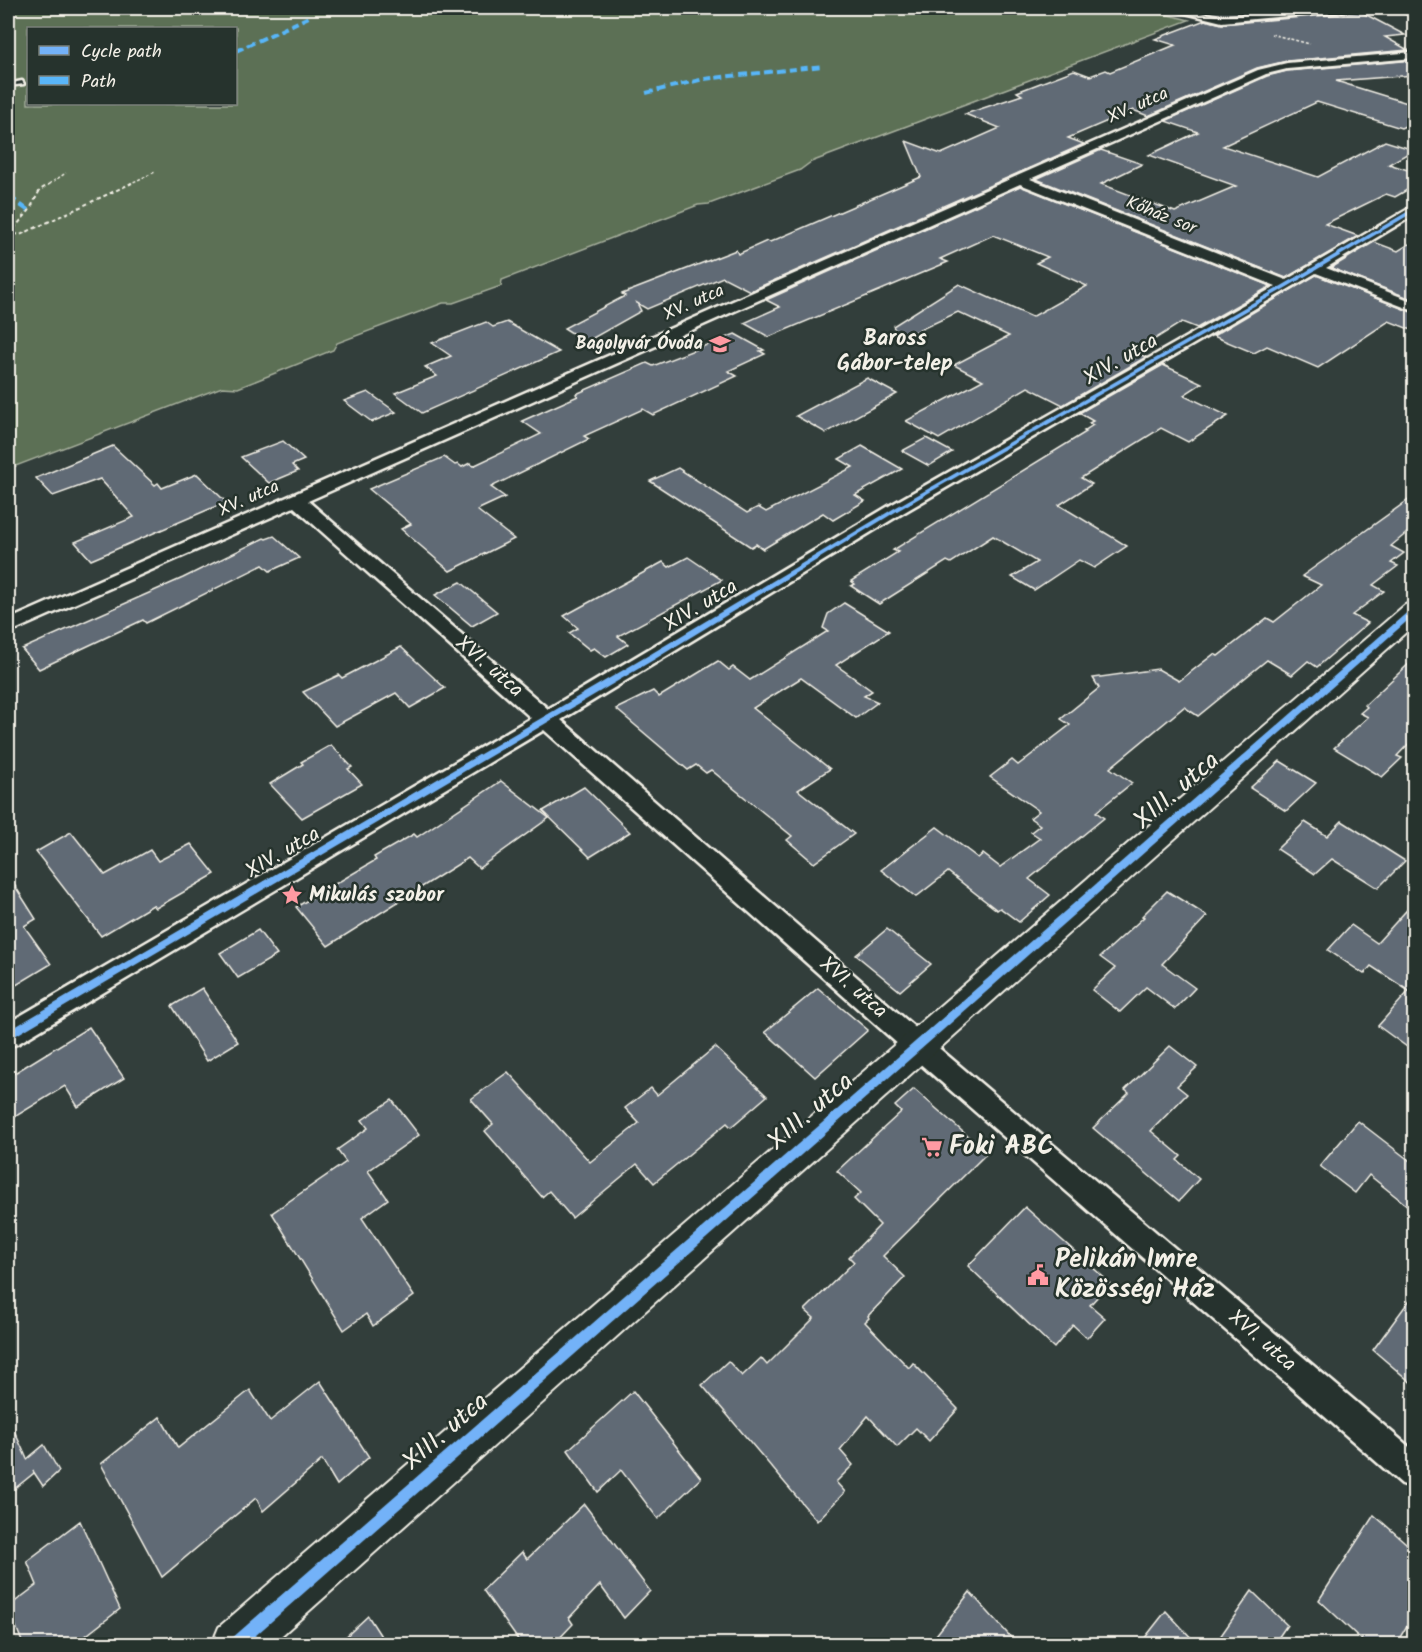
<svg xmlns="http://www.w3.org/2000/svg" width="1422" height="1652" font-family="Kalam,sans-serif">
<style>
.green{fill:#5b7054;stroke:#a8b09e;stroke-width:1.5;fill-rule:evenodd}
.building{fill:#616b75;stroke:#f4f1e8;stroke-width:1.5}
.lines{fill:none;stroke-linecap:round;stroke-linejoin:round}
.lane-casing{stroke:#f4f1e8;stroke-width:5}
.street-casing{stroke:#f4f1e8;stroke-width:5}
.secondary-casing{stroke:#f4f1e8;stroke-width:4}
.path-far1{stroke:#f4f1e8;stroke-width:1.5;stroke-dasharray:3 2;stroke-linecap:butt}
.path{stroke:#f4f1e8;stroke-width:2;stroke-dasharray:4 3;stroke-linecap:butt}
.lane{fill:#26332d;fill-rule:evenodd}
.street{fill:#26332d;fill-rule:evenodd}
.secondary{fill:#26332d;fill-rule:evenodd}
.quiet-far1{stroke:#59b6f9;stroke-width:4;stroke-dasharray:8 4;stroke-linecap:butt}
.quiet{stroke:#59b6f9;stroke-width:4.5;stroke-dasharray:10 4.5;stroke-linecap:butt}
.cycleway-casing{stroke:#26332d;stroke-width:4}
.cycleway{fill:#73b2f8;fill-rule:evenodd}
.labels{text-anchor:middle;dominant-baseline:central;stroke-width:5;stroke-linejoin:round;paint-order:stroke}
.far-street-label{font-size:18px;fill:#f4f1e8;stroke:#26332d}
.far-poi-label{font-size:18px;font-weight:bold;fill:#f4f1e8;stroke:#26332d;text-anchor:end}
.street-label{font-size:21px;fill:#f4f1e8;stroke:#26332d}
.poi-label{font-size:21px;font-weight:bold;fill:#f4f1e8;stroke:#26332d;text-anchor:start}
.far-district-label{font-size:22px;font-weight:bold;fill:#f4f1e8;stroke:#26332d}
.near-street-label{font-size:26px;fill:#f4f1e8;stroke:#26332d}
.near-poi-label{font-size:26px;font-weight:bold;fill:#f4f1e8;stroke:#26332d;text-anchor:start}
</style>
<rect width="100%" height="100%" fill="#323e3b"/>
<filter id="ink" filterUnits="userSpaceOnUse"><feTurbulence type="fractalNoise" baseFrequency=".0167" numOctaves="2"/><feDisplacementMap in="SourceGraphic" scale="12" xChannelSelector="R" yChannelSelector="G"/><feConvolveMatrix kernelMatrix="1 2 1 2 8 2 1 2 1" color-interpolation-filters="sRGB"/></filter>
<g filter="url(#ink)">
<path class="green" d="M26 8H1140L1189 20 811 162 800 170 709 204 698 205 502 280 501 286 453 303H443L337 343 333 350 238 388 222 387 8 469V11ZM28 28H236V104H28Z"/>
<g class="building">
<path d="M1361 12 1405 35 1385 37 1408 50 1287 61 1257 68 1148 116 1133 110 1068 138 1084 144 750 291 723 277 647 309 637 303 641 311 586 342 564 328 625 296 622 294 736 250 738 254 767 241 770 242 921 177 906 141 941 154 1000 128 965 114 1022 95 1017 92 1074 70 1090 76 1106 70 1110 72 1175 45 1155 39 1205 20 1222 24Z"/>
<path d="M1414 60V75L1336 81 1414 105V122L1401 128 1317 102 1223 146 1318 177 1385 141 1414 150 1389 164 1414 172V186L1395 197 1386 194 1325 224 1358 236 1286 278 1036 179 1101 150 1142 164 1101 184 1175 212 1236 186 1149 155 1198 132 1165 121 1267 76 1287 71Z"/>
<path d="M1020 186 1271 286 1197 328 1182 322 1134 352 1146 357 1063 405 1028 387 939 439 906 421 983 380 954 365 1009 336 958 312 900 339 893 326 959 284 1032 317 1087 286 1036 263 1048 257 993 235 940 259 948 262 769 337 744 323 780 307 766 300Z"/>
<path d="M1414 241V300L1331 268 1374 242 1398 251Z"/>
<path d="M1316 275 1414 313V331L1389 321 1318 368 1267 346 1254 353 1213 336Z"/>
<path d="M486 322 493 327 507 322 559 352 422 413 395 393 437 376 425 367 451 356 432 343Z"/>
<path d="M735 334 764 350 760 351 765 354 728 371 737 376 653 415 643 409 584 436 589 439 491 487 505 497 477 510 514 539 450 571 401 529 411 524 369 489 444 457 455 465 458 464 462 467 470 463 473 466 541 434 522 421 578 396 576 394 647 363 653 366Z"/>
<path d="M1163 365 1202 383 1184 395 1228 416 1188 442 1161 428 1081 478 1092 484 1059 505 1127 546 1094 568 1079 560 1034 590 1012 577 1037 562 993 536 951 563 947 561 879 604 851 586 855 584 851 581 898 552 893 550 1086 432 1084 431 1093 425 1089 423 1093 421 1079 413Z"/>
<path d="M867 378 897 394 826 433 796 416Z"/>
<path d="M368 392 396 412 372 422 344 401Z"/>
<path d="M926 438 952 452 929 466 902 451Z"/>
<path d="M283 441 304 460 292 465 298 471 269 483 241 457Z"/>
<path d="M113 446 155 485 158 483 162 488 197 474 226 502 91 560 75 542 134 517 100 479 53 496 36 478Z"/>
<path d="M862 446 902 469 855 495 865 501 833 520 823 513 763 549 756 544 751 547 650 481 678 468 747 513 758 507 766 512 853 467 839 459Z"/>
<path d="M1414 496V527L1391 546 1404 553 1391 563 1398 566 1373 585 1384 591 1352 615 1368 623 1317 667 1308 661 1292 675 1267 660 1198 716 1184 707 1110 768 1132 783 1096 812 1104 818 1029 879 1050 895 1019 922 1000 908 997 910 948 872 916 897 881 870 937 827 978 858 983 854 1000 867 1040 838 1031 832 1040 825 1030 818 1039 811 990 777 1012 760 1018 765 1070 725 1061 719 1099 688 1093 678 1158 669 1179 681 1214 654 1218 656 1267 618 1274 622 1321 585 1302 576Z"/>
<path d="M274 536 299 558 270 571 263 565 146 623 143 620 39 669 22 649 183 578 264 538 266 539Z"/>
<path d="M688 557 722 580 618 636 628 644 606 657 594 648 590 650 569 633 578 628 564 616 663 562 669 567Z"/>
<path d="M461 582 497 612 472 626 435 595Z"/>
<path d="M844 603 889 631 836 665 872 691 864 696 878 702 856 718 801 678 753 708 830 769 798 790 854 834 814 863 787 840 792 836 711 770 706 773 696 765 688 770 616 709 653 691 659 697 718 661 729 670 733 667 750 680 828 631 823 628 828 614Z"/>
<path d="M401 647 445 688 410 708 396 693 335 726 303 692 339 675 342 678Z"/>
<path d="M1414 659V738L1397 756 1402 758 1382 777 1334 748 1368 717 1360 713 1367 707 1365 705Z"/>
<path d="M331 745 352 767 348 769 362 784 302 818 270 784 303 764 301 762Z"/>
<path d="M1280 761 1316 783 1286 811 1250 788Z"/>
<path d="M501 781 549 818 479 868 468 858 328 946 296 907 376 860 374 857 414 834 417 837Z"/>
<path d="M584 787 630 832 590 857 543 811Z"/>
<path d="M1342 821 1405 861 1378 888 1332 859 1315 874 1277 849 1305 822 1327 836Z"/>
<path d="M71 832 105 875 150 850 158 861 191 844 215 874 156 908 153 905 101 936 36 852Z"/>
<path d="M8 875 36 919 24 926 51 964 8 990Z"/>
<path d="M1167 891 1207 916 1162 964 1195 988 1175 1009 1146 987 1120 1012 1092 990 1115 968 1100 957 1144 917 1142 916Z"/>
<path d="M1414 902V1052L1378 1026 1409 991 1371 966 1364 974 1328 950 1351 925 1377 943Z"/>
<path d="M887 929 931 964 900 991 856 955Z"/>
<path d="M258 930 277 955 238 978 220 953Z"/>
<path d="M202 988 238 1042 207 1061 172 1006Z"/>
<path d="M818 988 868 1030 815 1077 765 1032Z"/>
<path d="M89 1027 124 1078 78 1107 65 1086 8 1121V1077Z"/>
<path d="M1170 1046 1197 1067 1177 1086 1187 1094 1151 1131 1181 1156 1177 1160 1199 1179 1179 1201 1093 1128 1129 1093 1125 1090Z"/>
<path d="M715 1047 767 1096 731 1127 727 1123 654 1183 637 1164 572 1218 549 1191 542 1197 485 1131 493 1124 471 1099 508 1072 590 1162 639 1123 625 1108 651 1088 657 1095Z"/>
<path d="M914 1089 987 1153 883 1256 905 1277 868 1316 869 1318 865 1322 909 1368 913 1363 958 1409 929 1441 916 1428 897 1447 868 1416 840 1450 853 1465 836 1482 845 1492 817 1521 702 1385 728 1361 742 1376 761 1358 767 1365 814 1318 805 1310 854 1262 849 1257 880 1225 854 1199 861 1193 837 1171 901 1112 895 1106Z"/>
<path d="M392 1100 419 1135 368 1171 388 1199 362 1218 414 1296 373 1326 366 1314 344 1330 272 1213 346 1162 337 1150 368 1128 362 1120Z"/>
<path d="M1358 1121 1414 1164V1211L1369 1175 1355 1193 1320 1166Z"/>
<path d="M1025 1207 1110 1283 1090 1305 1105 1318 1087 1338 1073 1325 1054 1348 968 1266Z"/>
<path d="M1414 1294V1385L1373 1350Z"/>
<path d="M320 1381 369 1457 337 1485 322 1460 263 1511 256 1498 162 1577 101 1464 160 1417 178 1448 250 1390 270 1421Z"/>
<path d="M633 1391 701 1478 658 1519 621 1470 598 1492 568 1450Z"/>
<path d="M8 1417 27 1459 44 1445 59 1471 43 1486 33 1471 34 1473 8 1494Z"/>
<path d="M584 1504 650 1591 624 1618 600 1585 569 1618 573 1624 554 1644H521L483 1590 522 1552 527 1559Z"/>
<path d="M1374 1515 1414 1550V1614L1396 1644H1366L1319 1600Z"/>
<path d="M80 1521 120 1609 75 1644H23L8 1607 37 1585 27 1561Z"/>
<path d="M1252 1591 1287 1625 1274 1644H1215Z"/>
<path d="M970 1592 1017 1644H929Z"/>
<path d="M1166 1611 1197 1644H1140Z"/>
<path d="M368 1616 386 1644H338Z"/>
</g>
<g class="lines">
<defs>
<path id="lane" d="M22 81 24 84 8 86V84Z"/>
<g id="street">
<path d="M1165 8C1185 6 1204 16 1224 16 1265 16 1307 3 1348 8L1343 11 1222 22Z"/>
<path d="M1398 8 1414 10V16L1400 10Z"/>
<path d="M1414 52V58L1287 69 1266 74 1030 179 1286 280 1414 206V215L1326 268 1414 302V311L1316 273 901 514 561 720 927 1038 1414 1451V1488L1402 1484 909 1054 544 730 17 1044 8 1047V1023L531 718 294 507 8 633V620L1258 70 1287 63ZM1020 184 1276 286 889 506 548 709 308 501Z"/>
</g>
<path id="secondary" d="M1414 602V625L272 1644H212L219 1627 1405 605Z"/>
</defs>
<use href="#lane" class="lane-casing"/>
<use href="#street" class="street-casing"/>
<use href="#secondary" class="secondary-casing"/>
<g class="path-far1">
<path d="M1271 34 1310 44"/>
<path d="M49 184 66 173"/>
<path d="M129 184 155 172"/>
</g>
<path class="path" d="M51 183 40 190 29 211 10 233 20 235 132 183"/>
<use href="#lane" class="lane"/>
<use href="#street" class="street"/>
<use href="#secondary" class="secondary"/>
<g class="quiet-far1">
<path d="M236 51 311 16"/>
<path d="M646 93 704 79 823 66"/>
</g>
<path class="quiet" d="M8 196 29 211"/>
<defs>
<g id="cycleway">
<path d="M1412 209H1414V212L1289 286 897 511 655 659 8 1040V1031L649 655 893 509 1285 284Z"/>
<path d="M1411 609H1414V615L246 1644H229L231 1639Z"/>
</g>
</defs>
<use href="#cycleway" class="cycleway-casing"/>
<use href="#cycleway" class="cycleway"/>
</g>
</g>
<defs>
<symbol id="school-bare" viewBox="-9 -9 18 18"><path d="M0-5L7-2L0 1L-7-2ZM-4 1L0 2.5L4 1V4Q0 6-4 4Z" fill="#ff9aa2" stroke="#26332d" stroke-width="2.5" paint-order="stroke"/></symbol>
<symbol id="sight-bare" viewBox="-9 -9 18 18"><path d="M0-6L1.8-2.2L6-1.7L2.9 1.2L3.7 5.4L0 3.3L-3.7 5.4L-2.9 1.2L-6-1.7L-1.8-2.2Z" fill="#ff9aa2" stroke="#26332d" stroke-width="2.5" paint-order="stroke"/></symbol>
<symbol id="supermarket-bare" viewBox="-9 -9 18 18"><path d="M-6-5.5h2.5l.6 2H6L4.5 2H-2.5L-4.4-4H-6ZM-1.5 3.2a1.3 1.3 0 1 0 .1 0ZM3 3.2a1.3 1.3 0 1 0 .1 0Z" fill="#ff9aa2" stroke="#26332d" stroke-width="2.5" paint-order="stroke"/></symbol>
<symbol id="civic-bare" viewBox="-9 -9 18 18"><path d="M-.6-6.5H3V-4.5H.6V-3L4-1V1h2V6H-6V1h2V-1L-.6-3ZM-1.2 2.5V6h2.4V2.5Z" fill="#ff9aa2" stroke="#26332d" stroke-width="2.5" paint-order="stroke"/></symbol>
</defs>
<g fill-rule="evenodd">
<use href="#school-bare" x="705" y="329" width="30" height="30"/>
<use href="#sight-bare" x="277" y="880" width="30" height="30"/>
<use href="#supermarket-bare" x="917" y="1132" width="30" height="30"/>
<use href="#civic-bare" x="1023" y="1260" width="30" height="30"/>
</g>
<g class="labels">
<g class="far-street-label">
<text transform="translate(1138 106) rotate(-24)">XV. utca</text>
<text transform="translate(1161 216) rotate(22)">Kőház sor</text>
<text transform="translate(694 303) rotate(-24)">XV. utca</text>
<text transform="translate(249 499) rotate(-24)">XV. utca</text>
</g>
<g class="far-poi-label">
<text x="703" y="344">Bagolyvár Óvoda</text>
</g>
<g class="street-label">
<text transform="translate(1121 360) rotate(-30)">XIV. utca</text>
<text transform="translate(701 606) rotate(-31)">XIV. utca</text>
<text transform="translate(489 667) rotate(41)">XVI. utca</text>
<text transform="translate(283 853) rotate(-30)">XIV. utca</text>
<text transform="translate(853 988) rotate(41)">XVI. utca</text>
<text transform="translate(1262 1341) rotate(41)">XVI. utca</text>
</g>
<g class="poi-label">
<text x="309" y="895">Mikulás szobor</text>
</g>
<g class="far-district-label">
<text x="895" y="339">Baross<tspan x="895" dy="25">Gábor-telep</tspan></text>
</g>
<g class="near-street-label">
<text transform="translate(1177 791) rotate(-41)">XIII. utca</text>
<text transform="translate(811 1112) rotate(-41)">XIII. utca</text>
<text transform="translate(446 1432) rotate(-41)">XIII. utca</text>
</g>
<g class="near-poi-label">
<text x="949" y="1147">Foki ABC</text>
<text x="1055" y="1260">Pelikán Imre<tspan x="1055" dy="30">Közösségi Ház</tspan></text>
</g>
</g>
<rect width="1422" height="1652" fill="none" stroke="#26332d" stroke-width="30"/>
<rect x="15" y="15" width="1392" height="1622" fill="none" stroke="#f4f1e8" stroke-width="2" filter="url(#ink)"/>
<rect x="27" y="27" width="210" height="78" fill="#26332d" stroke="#787f78" stroke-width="1.5"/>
<rect x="39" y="46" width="30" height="9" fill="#73b2f8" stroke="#787f78" stroke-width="1.5"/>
<text x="81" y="57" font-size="18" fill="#f4f1e8">Cycle path</text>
<rect x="39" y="76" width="30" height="9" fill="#59b6f9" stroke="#787f78" stroke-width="1.5"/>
<text x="81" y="87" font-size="18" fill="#f4f1e8">Path</text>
</svg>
